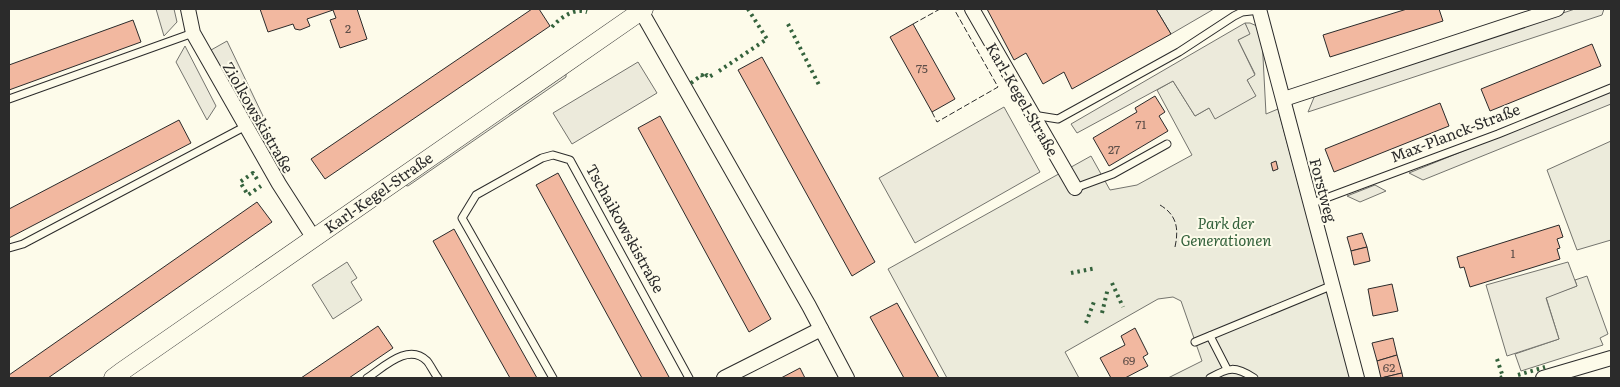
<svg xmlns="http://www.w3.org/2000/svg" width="1620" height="387" font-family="Literata,serif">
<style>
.green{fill:#ecebdb;stroke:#74746e}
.parking{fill:#eceadb;stroke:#74746e}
.building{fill:#f2b8a0;stroke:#2b2b2b}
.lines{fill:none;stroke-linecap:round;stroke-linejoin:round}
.service-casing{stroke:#2b2b2b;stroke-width:9}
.minor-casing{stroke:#2b2b2b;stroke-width:16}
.tertiary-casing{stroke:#2b2b2b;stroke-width:19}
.service{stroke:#fdfbea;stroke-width:7}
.minor{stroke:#fdfbea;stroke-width:14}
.tertiary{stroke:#fdfbea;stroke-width:18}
.hedge{stroke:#34623c;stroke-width:4;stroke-dasharray:2.5 4;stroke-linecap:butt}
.fence{stroke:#2b2b2b;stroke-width:1;stroke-dasharray:6 2.5;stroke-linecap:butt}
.labels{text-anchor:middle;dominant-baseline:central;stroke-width:4;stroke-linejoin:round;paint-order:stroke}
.number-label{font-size:12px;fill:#5d4e48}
.street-label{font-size:15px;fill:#2b2b2b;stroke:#fdfbea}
.park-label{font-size:15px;font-style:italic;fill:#34623c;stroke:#fdfbea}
</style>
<rect width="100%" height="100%" fill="#fdfbea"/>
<g class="green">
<path d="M1245 23H1250L1257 26 1262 38 1266 114 1278 109 1351 378H1168L1202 361 1181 301 1173 297 1158 299 1065 352 1079 378H947L888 269 1091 156 1110 190 1137 185 1192 155 1157 90 1173 81 1195 116 1209 108 1255 96 1247 80 1255 74 1238 40 1249 34Z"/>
<path d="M1611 141V240L1577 250 1547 170Z"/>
<path d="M347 262 357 278 351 282 362 300 333 319 312 285Z"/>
<path d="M1587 276 1608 334 1600 338 1603 345 1521 371 1515 354 1559 339 1546 297 1577 286 1575 280Z"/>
</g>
<g class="parking">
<path d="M156 9H174L177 22 164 36Z"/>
<path d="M1156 9H1214L1171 34Z"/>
<path d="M1575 9H1604L1602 15 1308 112 1315 95Z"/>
<path d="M1245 23 1250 34 1238 40 1255 75 1247 80 1256 96 1215 119 1209 108 1195 116 1173 81 1077 133 1071 124Z"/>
<path d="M227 41 263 116 246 126 204 54Z"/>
<path d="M185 46 216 106 207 120 176 62Z"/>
<path d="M638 62 657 93 572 144 553 113Z"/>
<path d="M566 68V77L408 186 399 184Z"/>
<path d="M1611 91V104L1423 180 1409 173Z"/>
<path d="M1004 107 1040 172 915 243 879 178Z"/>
<path d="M1375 185 1386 191 1360 202 1347 196Z"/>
<path d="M1568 262 1577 286 1546 298 1559 339 1507 356 1486 285Z"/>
</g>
<g class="building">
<path d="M260 9H357L367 39 340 48 330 20 336 18 333 10 307 19 310 26 300 30 295 29 293 24 268 32Z"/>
<path d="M532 9H539L550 26 325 179 311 159Z"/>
<path d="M987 9H1156L1171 34 1072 89 1064 72 1043 84 1026 53 1014 60Z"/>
<path d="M1407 9H1439L1443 21 1330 57 1323 35Z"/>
<path d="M133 20 141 42 9 90V65Z"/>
<path d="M913 24 955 99 932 112 890 37Z"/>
<path d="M1592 44 1601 66 1490 111 1481 89Z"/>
<path d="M762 57 875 262 852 276 738 70Z"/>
<path d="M1155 96 1165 112 1159 116 1168 131 1109 166 1093 138 1137 112 1135 108Z"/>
<path d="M1440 103 1449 126 1334 172 1325 149Z"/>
<path d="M660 116 771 319 749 332 638 128Z"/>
<path d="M179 120 191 143 9 238V209Z"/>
<path d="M1276 161 1278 169 1273 171 1271 163Z"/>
<path d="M558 173 669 377 667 378H642L536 185Z"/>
<path d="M257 202 272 222 48 378H9V375Z"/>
<path d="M1559 225 1563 237 1557 239 1560 248 1557 249 1560 259 1470 287 1464 267 1460 268 1457 257Z"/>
<path d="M454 229 501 314 537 378H510L433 241Z"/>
<path d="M1362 233 1367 247 1351 251 1347 237Z"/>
<path d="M1367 247 1370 261 1354 265 1351 251Z"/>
<path d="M1392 284 1398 311 1373 316 1368 289Z"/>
<path d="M897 303 939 378H904L870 317Z"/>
<path d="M378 326 393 348 349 378H301Z"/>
<path d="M1135 328 1148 354 1143 357 1148 366 1125 378H1111L1100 358 1125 345 1121 336Z"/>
<path d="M1393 338 1397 355 1377 361 1372 343Z"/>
<path d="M1397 355 1402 373 1381 378 1377 361Z"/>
<path d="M800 368 805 378H781Z"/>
<path d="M1402 373 1403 378H1381Z"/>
</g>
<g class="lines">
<defs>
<g id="service">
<path d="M9 99 193 33"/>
<path d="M1033 115 1058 119 1179 52 1234 16 1242 12 1260 10"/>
<path d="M1075 188 1113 174 1167 144"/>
<path d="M1310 204 1498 134 1611 88"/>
<path d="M9 248 23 244 246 126"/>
<path d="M1210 336 1227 369"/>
<path d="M1195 342 1333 285"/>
<path d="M367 378C383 368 408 342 427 361 431 366 434 373 438 378"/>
<path d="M553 378 462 218 476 195 542 158 553 155 570 160 689 378"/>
<path d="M1210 378C1229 367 1235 366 1254 378"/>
</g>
<g id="minor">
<path d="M188 9 193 33 279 184 313 237"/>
<path d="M972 9 1075 188"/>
<path d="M1259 9 1357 378"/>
<path d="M641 11 809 306 847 378"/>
<path d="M1284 99 1557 9"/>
<path d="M724 378 821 329"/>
<path d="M1543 378 1611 358"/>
</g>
<path id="tertiary" d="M113 378 121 372 644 9"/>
</defs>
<use href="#service" class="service-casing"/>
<use href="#minor" class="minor-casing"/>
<use href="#tertiary" class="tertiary-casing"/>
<use href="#service" class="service"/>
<use href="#minor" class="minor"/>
<use href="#tertiary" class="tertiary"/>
<g class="hedge">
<path d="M788 24 820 87"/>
<path d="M552 27C561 17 574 8 587 12"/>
<path d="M719 71 767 39 748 9"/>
<path d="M691 83 702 75 703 78 707 75 709 77 714 74"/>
<path d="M257 179 253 173 240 182 248 195 261 186"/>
<path d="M1071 273 1096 268"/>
<path d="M1112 283 1123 307"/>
<path d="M1102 313 1108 288"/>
<path d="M1086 323 1095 299"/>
<path d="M1497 359 1503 377 1500 378"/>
<path d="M1518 375 1545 367"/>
</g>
<g class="fence">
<path d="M913 24 940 9"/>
<path d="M932 112 937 122 998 87 954 9"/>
<path d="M1160 205C1177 215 1179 229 1175 247"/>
</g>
</g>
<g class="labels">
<g class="number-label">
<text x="348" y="28">2</text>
<text x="922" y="68">75</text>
<text x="1141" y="124">71</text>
<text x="1114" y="149">27</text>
<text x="1513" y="253">1</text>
<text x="1129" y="360">69</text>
<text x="1389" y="367">62</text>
</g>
<g class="street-label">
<text transform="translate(1023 99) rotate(60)">Karl-Kegel-Straße</text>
<text transform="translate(259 117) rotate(60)">Ziolkowskistraße</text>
<text transform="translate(1455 132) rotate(-21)">Max-Planck-Straße</text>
<text transform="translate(1324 190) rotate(75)">Forstweg</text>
<text transform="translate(378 192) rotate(-35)">Karl-Kegel-Straße</text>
<text transform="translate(626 228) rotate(61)">Tschaikowskistraße</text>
</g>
<g class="park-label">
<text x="1226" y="222">Park der<tspan x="1226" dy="17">Generationen</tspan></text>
</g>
</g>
<rect width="1620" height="387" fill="none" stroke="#2b2b2b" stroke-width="20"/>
</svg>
